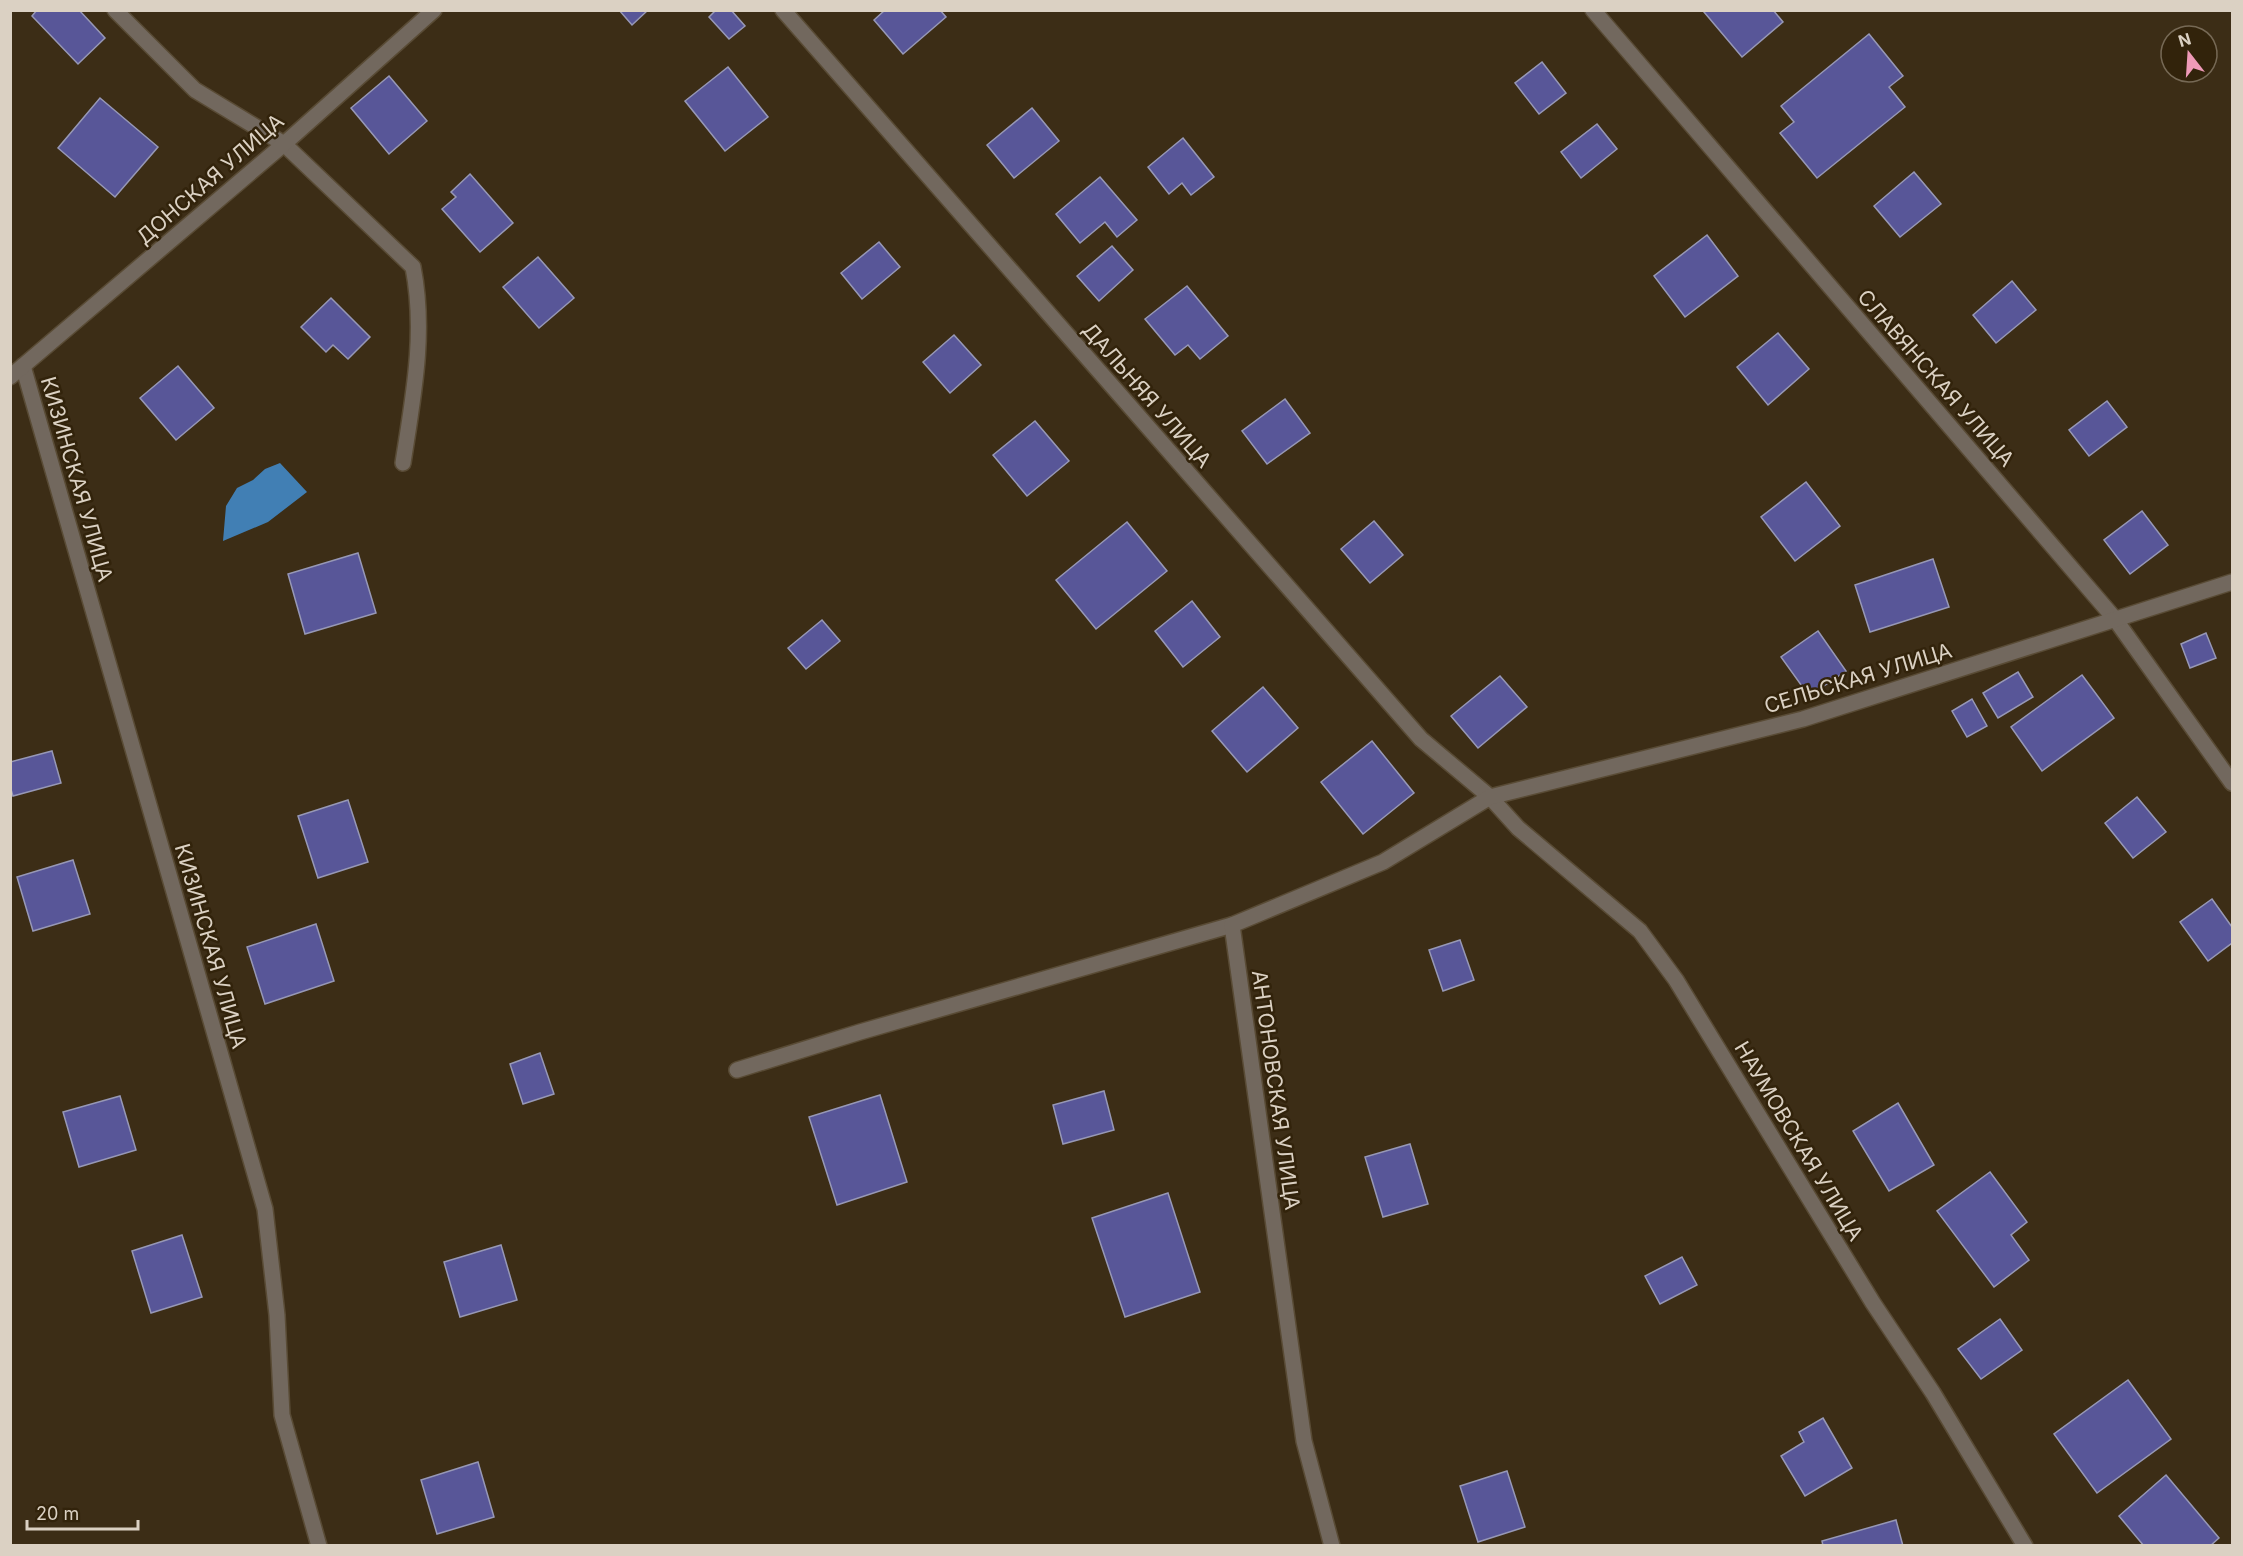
<svg xmlns="http://www.w3.org/2000/svg" width="2243" height="1556" font-family="Inter,sans-serif">
<style>
.water{fill:#417fb4}
.building{fill:#585698;stroke:#9798b6;stroke-width:1.5}
.lines{fill:none;stroke-linecap:round;stroke-linejoin:round}
.minor-casing{stroke:#594b35;stroke-width:18}
.minor{stroke:#72685e;stroke-width:15}
.labels{text-anchor:middle;dominant-baseline:central;stroke-width:5;stroke-linejoin:round;paint-order:stroke}
.street-label{font-size:21px;fill:#dbd1c3;stroke:#32230b}
</style>
<rect width="100%" height="100%" fill="#3c2d16"/>
<path class="water" d="M280 463 307 492 268 522 223 541 226 506 237 488 253 480 265 469Z"/>
<g class="building">
<path d="M37 10H79L105 38 78 64 32 16Z"/>
<path d="M619 10H648L632 25Z"/>
<path d="M716 10H731L745 26 729 39 709 17Z"/>
<path d="M885 10H940L946 17 903 54 874 20Z"/>
<path d="M1706 10H1773L1783 22 1742 57 1704 12Z"/>
<path d="M1869 34 1903 76 1889 87 1905 107 1817 178 1780 133 1794 122 1781 106Z"/>
<path d="M1542 62 1566 93 1539 114 1515 83Z"/>
<path d="M728 67 768 117 725 151 685 101Z"/>
<path d="M389 76 427 121 389 154 351 108Z"/>
<path d="M100 98 158 147 115 197 58 148Z"/>
<path d="M1032 108 1059 141 1014 178 987 145Z"/>
<path d="M1597 124 1617 149 1581 178 1561 152Z"/>
<path d="M1183 138 1214 177 1191 195 1182 183 1169 194 1148 167Z"/>
<path d="M1914 172 1941 204 1900 237 1874 206Z"/>
<path d="M470 174 513 223 480 252 442 209 456 197 451 192Z"/>
<path d="M1100 177 1137 220 1117 237 1105 222 1080 243 1056 214Z"/>
<path d="M1707 235 1738 276 1685 317 1654 276Z"/>
<path d="M879 242 900 267 862 299 841 273Z"/>
<path d="M1112 246 1133 270 1099 301 1077 276Z"/>
<path d="M538 257 574 298 539 328 503 287Z"/>
<path d="M2012 281 2036 310 1996 343 1973 315Z"/>
<path d="M1187 286 1228 336 1200 359 1188 345 1175 355 1145 319Z"/>
<path d="M331 298 370 337 348 359 333 345 326 352 301 327Z"/>
<path d="M1778 333 1809 369 1768 405 1737 367Z"/>
<path d="M954 335 981 365 950 393 923 362Z"/>
<path d="M178 366 214 408 176 440 140 398Z"/>
<path d="M1285 399 1310 433 1267 464 1242 431Z"/>
<path d="M2107 401 2127 427 2089 456 2069 430Z"/>
<path d="M1035 421 1069 461 1027 496 993 455Z"/>
<path d="M1806 482 1840 526 1795 561 1761 517Z"/>
<path d="M2142 511 2168 545 2130 574 2104 540Z"/>
<path d="M1374 521 1403 555 1370 583 1341 549Z"/>
<path d="M1127 522 1167 571 1096 629 1056 580Z"/>
<path d="M358 553 376 613 305 634 288 574Z"/>
<path d="M1933 559 1949 607 1870 632 1855 585Z"/>
<path d="M1192 601 1220 637 1183 667 1155 631Z"/>
<path d="M822 620 840 641 806 669 788 648Z"/>
<path d="M1818 631 1846 671 1809 696 1781 657Z"/>
<path d="M2206 633 2216 658 2190 668 2181 644Z"/>
<path d="M2018 672 2033 697 1998 718 1983 693Z"/>
<path d="M2082 675 2114 718 2042 771 2011 727Z"/>
<path d="M1500 676 1527 707 1478 748 1451 716Z"/>
<path d="M1263 687 1298 728 1247 772 1212 731Z"/>
<path d="M1972 699 1987 726 1967 737 1952 711Z"/>
<path d="M1372 741 1414 793 1363 834 1321 782Z"/>
<path d="M52 751 61 783 13 796 10 786V762Z"/>
<path d="M2137 797 2166 832 2133 858 2105 823Z"/>
<path d="M348 800 368 862 318 878 298 816Z"/>
<path d="M73 860 90 914 33 931 17 877Z"/>
<path d="M2212 899 2232 927V943L2208 961 2180 922Z"/>
<path d="M316 924 334 981 265 1004 247 947Z"/>
<path d="M1460 940 1474 980 1443 991 1429 950Z"/>
<path d="M540 1053 554 1094 523 1104 510 1064Z"/>
<path d="M1104 1091 1114 1130 1063 1144 1053 1105Z"/>
<path d="M880 1095 907 1182 837 1205 809 1117Z"/>
<path d="M120 1096 136 1150 79 1167 63 1112Z"/>
<path d="M1898 1103 1934 1165 1889 1191 1853 1131Z"/>
<path d="M1410 1144 1428 1204 1383 1217 1365 1157Z"/>
<path d="M1990 1172 2027 1222 2011 1235 2029 1260 1994 1287 1937 1211Z"/>
<path d="M1168 1193 1200 1292 1125 1317 1092 1218Z"/>
<path d="M182 1235 202 1297 151 1313 132 1251Z"/>
<path d="M501 1245 517 1300 460 1317 444 1262Z"/>
<path d="M1682 1257 1697 1285 1660 1304 1645 1276Z"/>
<path d="M2000 1319 2022 1350 1981 1379 1958 1349Z"/>
<path d="M2128 1380 2171 1439 2097 1493 2054 1434Z"/>
<path d="M1823 1418 1852 1468 1805 1496 1781 1456 1804 1442 1799 1432Z"/>
<path d="M478 1462 494 1517 437 1534 421 1480Z"/>
<path d="M1507 1471 1525 1527 1478 1542 1460 1486Z"/>
<path d="M2166 1475 2219 1538 2210 1546H2144L2119 1516Z"/>
<path d="M1896 1520 1903 1546H1823L1822 1541Z"/>
</g>
<g class="lines">
<defs>
<g id="minor">
<path d="M115 10 195 90 284 144 413 267C426 333 413 398 403 463"/>
<path d="M783 10 1421 739 1490 797 1518 828 1640 931 1676 980 1873 1303 1933 1393 2025 1546"/>
<path d="M1593 10 2115 619 2232 783"/>
<path d="M23 366 265 1209 277 1315 282 1415 319 1546"/>
<path d="M10 377 284 144 434 10"/>
<path d="M737 1070 860 1032 1232 925"/>
<path d="M1332 1546 1304 1441 1232 925 1383 862 1490 797 1803 719 2232 582"/>
</g>
</defs>
<use href="#minor" class="minor-casing"/>
<use href="#minor" class="minor"/>
</g>
<g class="labels">
<g class="street-label">
<text transform="translate(210 179) rotate(-41)">ДОНСКАЯ УЛИЦА</text>
<text transform="translate(1936 378) rotate(49)">СЛАВЯНСКАЯ УЛИЦА</text>
<text transform="translate(1147 395) rotate(49)">ДАЛЬНЯЯ УЛИЦА</text>
<text transform="translate(77 479) rotate(74)">КИЗИНСКАЯ УЛИЦА</text>
<text transform="translate(1858 678) rotate(-17)">СЕЛЬСКАЯ УЛИЦА</text>
<text transform="translate(211 946) rotate(74)">КИЗИНСКАЯ УЛИЦА</text>
<text transform="translate(1276 1090) rotate(82)">АНТОНОВСКАЯ УЛИЦА</text>
<text transform="translate(1799 1141) rotate(59)">НАУМОВСКАЯ УЛИЦА</text>
</g>
</g>
<rect width="2243" height="1556" fill="none" stroke="#dbd1c3" stroke-width="24"/>
<g transform="translate(2189 54) rotate(343)"><circle r="28" fill="#32230b" stroke="#766955" stroke-width="1.5"/>
<path d="M0-4.5L10 22L0 15L-10 22Z" fill="#ef9ab8"/>
<text y="-9" font-size="16" font-weight="bold" text-anchor="middle" fill="#dbd1c3">N</text>
</g>
<path d="M27 1520v9h111v-9" fill="none" stroke="#dbd1c3" stroke-width="3"/>
<text x="36" y="1520" font-size="18" fill="#dbd1c3" stroke="#32230b" stroke-width="4.5" paint-order="stroke">20 m</text>
</svg>
